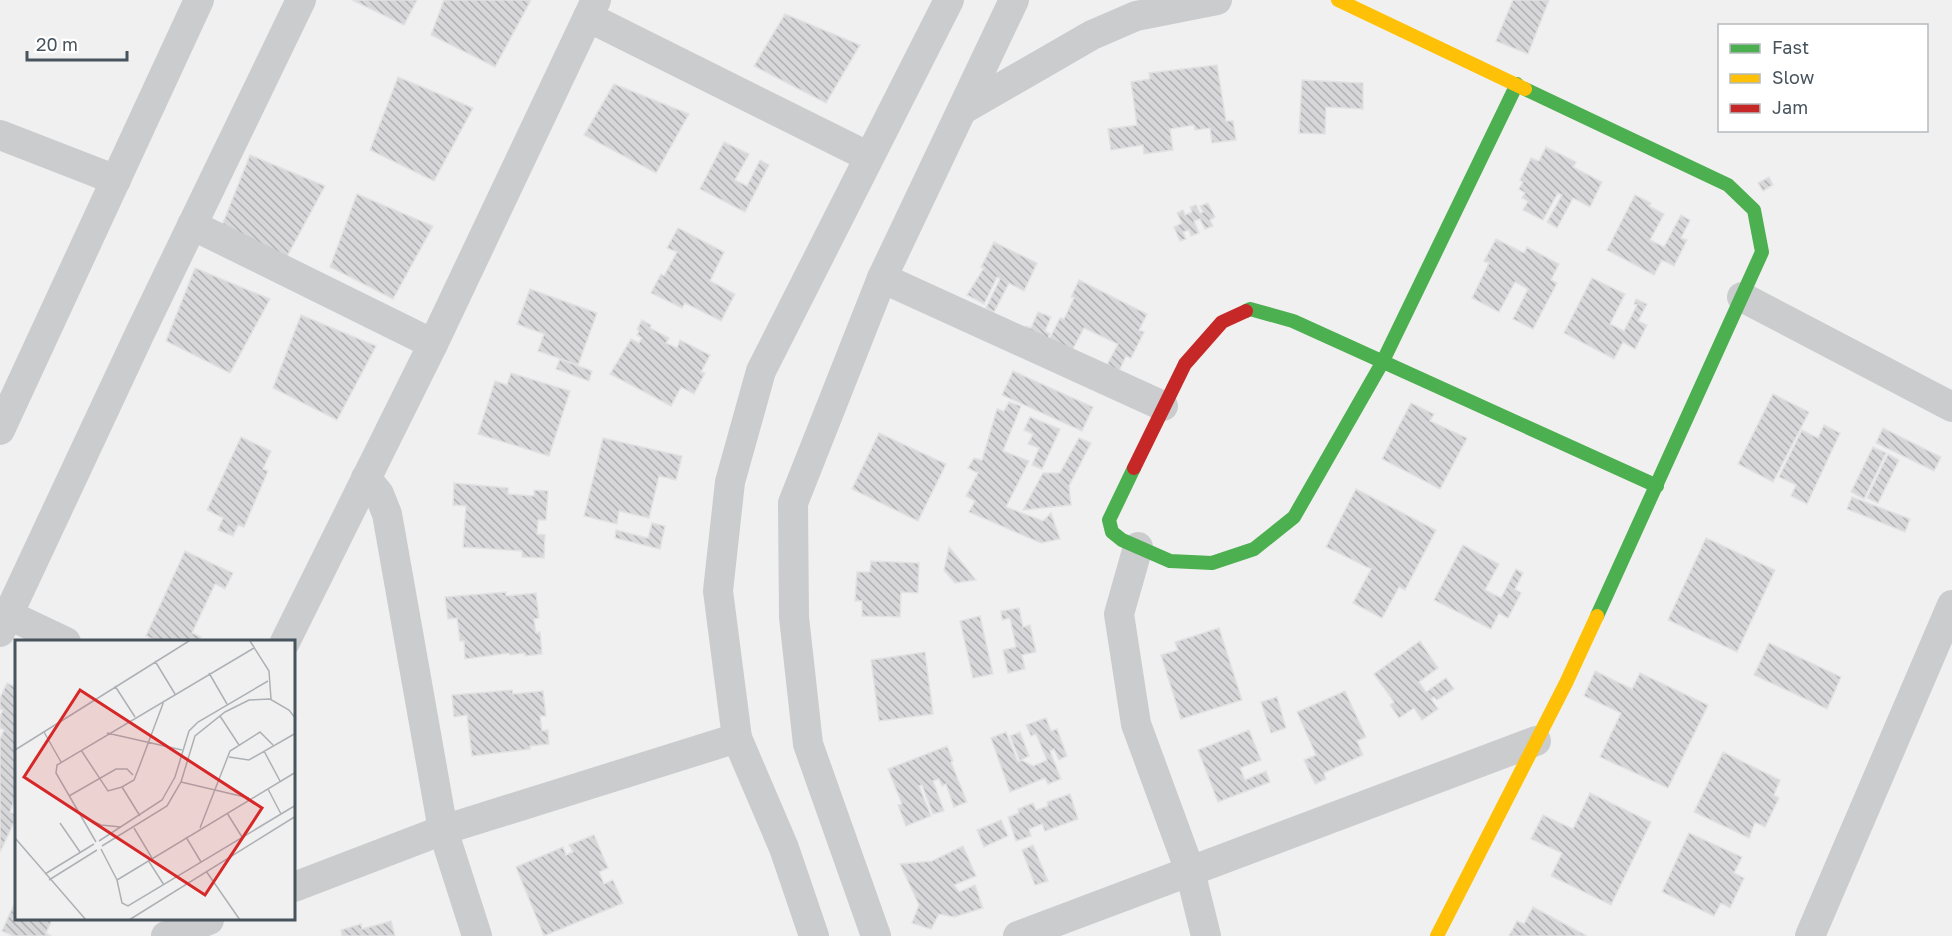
<svg xmlns="http://www.w3.org/2000/svg" width="1952" height="936" font-family="'Golos Text',sans-serif">
<style>
.building{fill:url(#building-back-hatch);stroke:#e2e2e3;stroke-width:1.5}
.lines{fill:none;stroke-linecap:round;stroke-linejoin:round}
.street{stroke:#caccce;stroke-width:30}
.fast{stroke:#4caf50;stroke-width:14}
.slow{stroke:#ffc107;stroke-width:14}
.jam{stroke:#c62828;stroke-width:14}
.inset-road{fill:none;stroke:#adb1b5;stroke-width:1.5}
.view{fill:#d62828;fill-opacity:0.15;stroke:#d62828;stroke-width:3}
.inset-edge{fill:none;stroke:#47535d;stroke-width:3}
</style>
<defs>
<pattern id="building-back-hatch" width="6" height="6" patternUnits="userSpaceOnUse" patternTransform="scale(1.5)"><rect width="6" height="6" fill="#d7d7d9"/><path d="M-1 5l2 2M0 0l6 6M5-1l2 2" fill="none" stroke="#b0b1b3"/></pattern>
</defs>
<rect width="100%" height="100%" fill="#f1f0f0"/>
<g class="building">
<path d="M352 0H417L404 25Z"/>
<path d="M444 0H531L495 67 431 35Z"/>
<path d="M1513 0H1549L1528 54 1496 41Z"/>
<path d="M785 14 860 45 826 103 754 66Z"/>
<path d="M1217 65 1226 121H1233L1236 140 1212 143 1210 128 1195 130 1194 125 1170 129 1173 150 1144 154 1143 145 1111 150 1108 129 1137 125 1131 82 1150 79 1149 73Z"/>
<path d="M398 77 473 108 434 181 370 150Z"/>
<path d="M1302 80 1363 83V109L1326 107 1325 134 1299 133Z"/>
<path d="M614 84 689 114 656 173 584 135Z"/>
<path d="M724 142 749 154 735 180 747 186 760 160 769 165 745 212 700 189Z"/>
<path d="M1546 147 1576 162 1573 167 1602 182 1590 207 1573 198 1557 228 1547 222 1562 195 1558 193 1543 220 1523 210 1528 201 1522 198 1525 193 1519 189 1523 182 1520 180 1531 158 1539 161Z"/>
<path d="M250 155 325 186 285 260 221 228Z"/>
<path d="M1769 177 1773 185 1763 191 1758 183Z"/>
<path d="M357 194 433 226 393 299 330 267Z"/>
<path d="M1635 195 1651 203 1649 206 1664 214 1650 240 1664 247 1681 215 1690 220 1681 238 1687 240 1674 266 1662 260 1654 275 1607 250Z"/>
<path d="M1208 203 1215 217 1210 220 1213 226 1205 229 1200 219 1194 221 1199 233 1191 236 1189 230 1183 232 1186 239 1180 241 1174 227 1182 223 1177 213 1183 210 1185 215 1192 212 1190 207 1196 205 1200 213 1203 212 1200 206Z"/>
<path d="M678 228 724 252 710 281 735 294 721 321 685 303 682 308 651 293 661 274 664 276 677 252 667 248Z"/>
<path d="M1496 239 1524 253 1527 247 1559 264 1551 280 1557 283 1533 329 1513 319 1528 289 1515 282 1499 312 1472 298 1489 263 1484 261Z"/>
<path d="M994 242 1037 263 1024 291 1009 283 994 312 986 308 1000 279 997 277 984 304 967 295 984 268 981 267Z"/>
<path d="M195 268 270 299 230 373 166 341Z"/>
<path d="M1592 278 1625 294 1610 324 1624 331 1637 305 1634 304 1636 299 1647 304 1638 321 1647 325 1635 349 1623 342 1614 359 1564 333Z"/>
<path d="M1079 280 1147 314 1139 330 1144 332 1131 358 1126 356 1119 371 1107 365 1118 344 1084 328 1068 358 1046 346 1060 318 1064 319 1074 298 1071 297Z"/>
<path d="M530 289 597 313 578 365 538 351 544 334 517 324Z"/>
<path d="M1038 312 1051 317 1045 331 1050 334 1044 347 1021 338 1026 326 1031 328Z"/>
<path d="M301 315 376 346 337 420 273 388Z"/>
<path d="M642 320 651 325 650 328 669 338 666 343 677 348 680 340 710 355 701 372 705 373 694 394 681 387 671 406 610 374 631 339 639 343 642 338 637 335 639 331 637 329Z"/>
<path d="M560 359 592 371 589 381 556 369Z"/>
<path d="M1013 371 1093 407 1082 431 1002 395Z"/>
<path d="M511 373 570 391 549 456 478 434 495 381 507 385Z"/>
<path d="M1773 394 1809 412 1773 482 1738 464Z"/>
<path d="M1009 402 1021 406 1003 451 1029 461 1006 507 1043 521 1051 513 1060 539 1041 543 969 512 975 501 966 496 978 473 968 468 974 458 982 460 997 409 1004 411Z"/>
<path d="M1411 403 1434 414 1430 421 1467 438 1440 489 1382 459Z"/>
<path d="M1030 417 1060 429 1042 469 1032 465 1039 448 1028 444 1033 434 1024 430Z"/>
<path d="M1824 425 1840 433 1807 504 1791 496 1796 485 1779 477 1802 430 1818 438Z"/>
<path d="M1883 428 1941 457 1934 471 1876 443Z"/>
<path d="M879 433 946 464 918 521 852 489Z"/>
<path d="M241 437 271 451 263 469 268 471 244 527 238 525 233 536 218 530 223 518 207 510Z"/>
<path d="M603 438 682 456 676 480 659 476 649 518 619 511 617 524 584 516Z"/>
<path d="M1079 438 1091 443 1069 486 1071 505 1023 510 1043 473H1060Z"/>
<path d="M1873 447 1886 453 1864 499 1851 492Z"/>
<path d="M1888 454 1899 460 1878 503 1867 498Z"/>
<path d="M454 483 508 488V494L534 496V490L548 491 546 520H538L537 534 545 535 544 558 522 557V551L463 547 466 506 453 505Z"/>
<path d="M1356 489 1436 530 1405 590 1399 587 1382 618 1353 603 1371 569 1326 547Z"/>
<path d="M1852 497 1910 519 1905 532 1847 509Z"/>
<path d="M652 523 665 526 660 549 615 538 616 530 648 538Z"/>
<path d="M1706 538 1775 570 1737 652 1668 620Z"/>
<path d="M1463 545 1499 564 1485 590 1501 598 1516 569 1523 573 1515 589 1521 593 1508 618 1499 613 1491 629 1434 600Z"/>
<path d="M949 547 976 580 955 583 944 570Z"/>
<path d="M185 551 233 573 225 589 215 584 192 633 201 637 199 642H159L146 636Z"/>
<path d="M871 561 919 563 918 593 901 592 900 617 862 616V601H855L857 572H870Z"/>
<path d="M506 592V596L536 593 539 618 534 619 536 633 540 632 542 654 525 656V653L510 655 509 653 465 659 464 641H460L457 618 448 619 445 597Z"/>
<path d="M1019 608 1023 627 1030 625 1036 652 1022 655 1025 669 1008 673 1003 650 1016 647 1010 618 1002 620 1001 611Z"/>
<path d="M980 616 993 674 973 678 960 621Z"/>
<path d="M1219 628 1242 700 1181 719 1161 655 1178 650 1175 642Z"/>
<path d="M1420 641 1438 668 1419 682 1426 692 1446 678 1454 689 1437 700 1434 697 1431 699 1438 709 1422 720 1414 708 1399 718 1390 705 1394 702 1374 674Z"/>
<path d="M1769 643 1841 677 1827 709 1754 675Z"/>
<path d="M925 652 933 714 879 721 871 660Z"/>
<path d="M1595 671 1632 689 1640 673 1708 705 1668 788 1600 757 1621 713 1584 696Z"/>
<path d="M7 683 16 687V796L10 812 16 815V818L0 852V739L4 730 0 728V717L3 710 0 709V698Z"/>
<path d="M512 690 513 694 543 691 546 716H540L542 731 548 730 549 744 530 746V749L472 756 467 715 454 717 452 695Z"/>
<path d="M1345 691 1366 737 1357 741 1363 755 1324 773 1326 779 1315 784 1304 760 1316 755 1297 712Z"/>
<path d="M1277 697 1286 728 1271 733 1261 702Z"/>
<path d="M1046 718 1051 731 1057 729 1067 756 1059 760 1054 749 1050 751 1061 779 1048 784 1045 778 1010 792 991 738 1006 732 1018 762 1020 761 1010 736 1020 732 1029 756 1021 760 1033 766 1047 760 1036 734 1031 736 1026 725Z"/>
<path d="M1249 730 1261 760 1240 768 1245 780 1266 771 1270 782 1218 802 1198 750Z"/>
<path d="M947 746 953 761 951 762 967 802 954 807 946 784 942 786 939 779 933 781 944 811 933 814 922 785 919 786 931 816 906 826 898 805 902 804 888 769Z"/>
<path d="M1723 752 1780 780 1774 795 1779 798 1765 827 1755 822 1749 838 1694 812Z"/>
<path d="M1590 793 1651 822 1611 905 1551 876 1562 853 1531 839 1543 815 1573 829Z"/>
<path d="M1070 794 1078 819 1045 831 1042 824 1029 829 1031 836 1016 841 1008 817 1019 813 1018 809 1033 803 1036 810 1048 806 1047 802Z"/>
<path d="M1001 820 1008 836 984 847 977 830Z"/>
<path d="M1689 833 1742 857 1734 873 1744 878 1730 908 1721 903 1714 916 1662 892Z"/>
<path d="M594 835 608 868 599 872 604 884 613 880 623 903 544 936 516 867 563 847 566 855 573 852 569 845Z"/>
<path d="M1033 845 1048 881 1035 885 1022 850Z"/>
<path d="M963 846 976 876 954 885 959 892 975 885 983 908 954 917 939 914 931 929 912 923 919 905 900 864 932 861Z"/>
<path d="M16 900V920H52L46 933 51 936H13L2 931Z"/>
<path d="M1533 907 1587 936H1509L1517 921 1524 924Z"/>
<path d="M391 921 395 936H342L341 930 361 924 362 929Z"/>
</g>
<g class="lines">
<g class="street">
<path d="M588 17 869 157"/>
<path d="M962 110 1092 35 1136 16 1217 0"/>
<path d="M0 135 116 180"/>
<path d="M192 225 433 344"/>
<path d="M882 278 1163 406"/>
<path d="M1742 297 1952 407"/>
<path d="M0 430 199 0"/>
<path d="M366 478 379 494 387 514 443 830 477 936"/>
<path d="M1138 547 1119 614 1136 724 1190 871 1206 936"/>
<path d="M9 615 66 642"/>
<path d="M0 632 141 331 301 0"/>
<path d="M285 642 433 344 596 0"/>
<path d="M294 887 443 830 737 738"/>
<path d="M166 936 209 920"/>
<path d="M814 936 784 848 737 738 718 591 730 482 761 371 949 0"/>
<path d="M876 936 808 744 794 617 793 503 882 278 1014 0"/>
<path d="M1018 936 1536 741"/>
<path d="M1810 936 1952 605"/>
</g>
<g class="fast">
<path d="M1525 89 1728 185 1754 210 1762 252 1597 616"/>
<path d="M1246 311 1250 309 1293 321 1657 486"/>
<path d="M1134 468 1109 520 1112 532 1122 540 1170 561 1212 563 1254 549 1294 517 1382 363 1517 84"/>
</g>
<g class="slow">
<path d="M1338 0 1525 89"/>
<path d="M1437 936 1566 683 1597 616"/>
</g>
<path class="jam" d="M1134 468 1185 364 1222 322 1246 311"/>
</g>
<g transform="translate(15 640)">
<rect width="280" height="280" fill="#f1f0f0"/>
<path class="inset-road" d="M235 1 254 31 256 59M140 21 160 54M194 33 212 64M100 46 120 77M205 76 224 105M29 92 46 122M92 93 167 110M0 110 174 1M66 110 93 151 107 147 119 140 123 130 149 61M249 111 265 141M214 117 234 120 281 93M166 142 234 158M107 147 125 176M253 149 266 174M54 156 101 129H112L118 135M212 173 227 197M69 177 86 185 106 187M45 183 65 212M119 188 137 218M185 188 215 111 245 92 258 105M171 197 186 222M0 198 71 280M84 201 147 160 160 137 174 91 183 82 253 41M81 202 41 133 42 125 239 8M87 206 152 166 166 142 180 96 210 72 234 60 255 59 274 70 281 79M86 209 102 240 107 263 113 266 281 165M133 220 149 245M191 231 225 280M30 234 79 204M34 240 82 210M102 240 281 132M114 280 281 176"/>
<path class="view" d="M65 50 247 168 190 255 9 137Z"/>
<rect width="280" height="280" class="inset-edge"/>
</g>
<rect x="1718" y="24" width="210" height="108" fill="#ffffff" stroke="#b5babe" stroke-width="1.5"/>
<rect x="1730" y="44" width="30" height="9" fill="#4caf50" stroke="#b5babe" stroke-width="1.5"/>
<text x="1772" y="54" font-size="18" fill="#47535d">Fast</text>
<rect x="1730" y="74" width="30" height="9" fill="#ffc107" stroke="#b5babe" stroke-width="1.5"/>
<text x="1772" y="84" font-size="18" fill="#47535d">Slow</text>
<rect x="1730" y="104" width="30" height="9" fill="#c62828" stroke="#b5babe" stroke-width="1.5"/>
<text x="1772" y="114" font-size="18" fill="#47535d">Jam</text>
<path d="M27 51v9h100v-9" fill="none" stroke="#47535d" stroke-width="3"/>
<text x="36" y="51" font-size="18" fill="#47535d" stroke="#ffffff" stroke-width="4.5" paint-order="stroke">20 m</text>
</svg>
